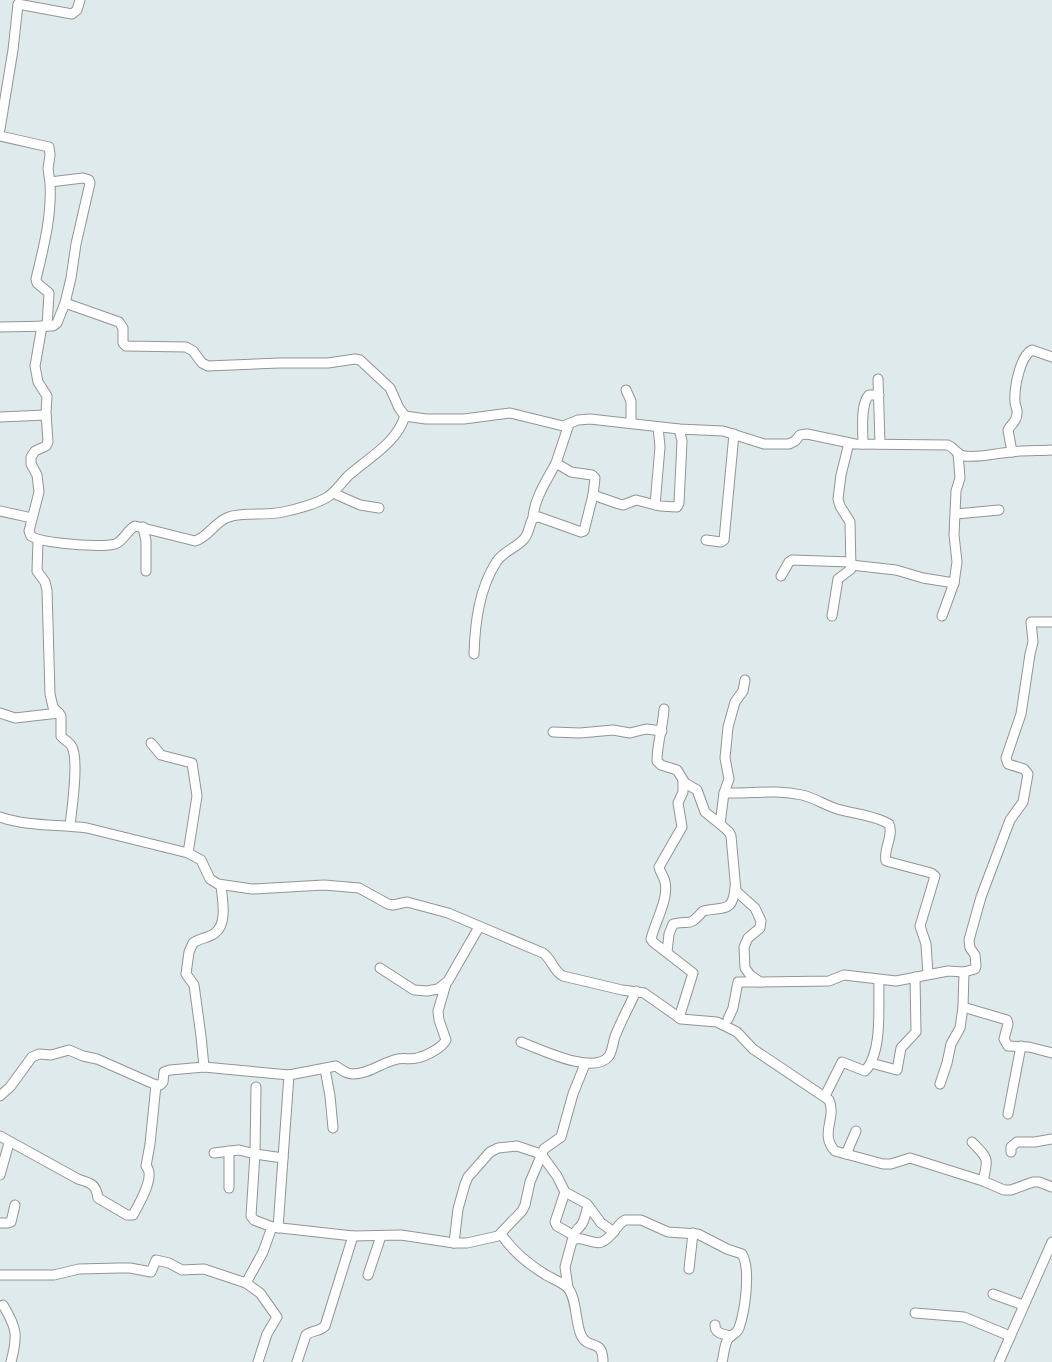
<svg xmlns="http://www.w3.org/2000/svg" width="1052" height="1362" font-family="Barlow,sans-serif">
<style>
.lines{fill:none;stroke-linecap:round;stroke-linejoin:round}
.minor-casing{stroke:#949494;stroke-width:11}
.minor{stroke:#fff;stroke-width:9}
</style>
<rect width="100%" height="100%" fill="#dfeaed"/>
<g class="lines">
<defs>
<g id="minor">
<path d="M0 129 13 50 18 4 72 14 77 10 80 0"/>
<path d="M0 136 49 147 50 155 48 169 50 182 83 178 89 180 90 183 76 244 71 278 65 303"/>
<path d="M42 326 35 366 38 382 47 396 46 413 48 442 46 446 35 451 31 457V464L37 475 39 492 29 531 31 536C40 543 102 548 115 544 123 542 127 530 135 526L195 541C209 537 215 521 229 517 243 512 265 516 283 512 297 509 313 505 326 498 335 493 341 483 348 476 369 457 396 444 405 416L426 419H464L510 413 563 426 578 420 590 419 679 429 723 431 764 444H789L795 441 800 435 807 434 855 444 948 445C955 448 957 455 964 456 980 458 996 453 1012 452 1025 450 1039 451 1052 450"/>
<path d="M47 326 49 293 37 283 36 279C44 246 52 215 50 182"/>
<path d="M0 327 53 326 57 323 65 303 119 322 123 328V343L126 346 186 347 193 351 202 363 208 366 280 363H328L355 359 360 360 390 388 399 408 405 416"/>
<path d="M878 379 880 444"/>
<path d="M626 390 631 401V423"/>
<path d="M0 417 46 415"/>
<path d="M863 444C863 432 860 404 869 395H879"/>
<path d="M1012 452 1008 430C1011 424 1017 422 1017 413 1018 410 1015 406 1015 402 1014 388 1020 356 1032 350L1052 357"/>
<path d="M333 493 360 505 379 508"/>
<path d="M593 495 619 504 623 505 636 500 660 506 677 507 679 503 682 441 679 429"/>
<path d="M655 505 660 447 658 427"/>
<path d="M0 511 32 518"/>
<path d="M956 514 999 510"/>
<path d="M533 518C534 499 547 480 556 463"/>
<path d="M143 527 146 541V571"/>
<path d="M706 540 721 542 724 540 734 434"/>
<path d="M38 541 37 571 45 582 47 590 50 694 53 707 61 716V736C64 740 70 742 72 747 79 761 72 808 70 825"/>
<path d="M851 565 896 570 923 578 954 583"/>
<path d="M781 576 789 562 792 560 851 562"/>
<path d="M832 616 838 579 851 569 850 522 840 506 838 499 841 475 849 443"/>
<path d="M942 616 954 583 957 562 954 535 956 491 960 478 958 453"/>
<path d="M474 654C475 623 479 588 497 561 504 551 516 548 524 539 529 534 529 525 533 518L539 517 581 532 584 531 593 495 595 478 592 475 571 472 556 463 569 424"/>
<path d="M664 709C663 727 657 743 657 761L661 765 677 770 685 783 697 790 705 812 720 824 724 793 729 779 725 758 728 727 735 702 743 691 745 680"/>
<path d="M0 713 15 718 59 713"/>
<path d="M553 732 580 733 613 730 630 733 646 729 662 731"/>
<path d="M151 743 161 755 192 763 197 796 188 853"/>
<path d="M724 793C751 794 775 789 802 795 816 798 827 807 841 810 856 814 876 816 889 824 894 836 883 849 886 861L931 873 935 876 920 926 926 944 928 974"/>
<path d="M0 817C29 827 58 824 87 828L188 853 201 860 210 879 218 884 252 889 324 885 359 888 388 904 393 905 407 902 448 913 543 953C552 959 553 971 563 976L622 990 644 993 681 1019 717 1022 737 1032 753 1049 829 1100C837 1118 819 1134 835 1151L883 1164H891L910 1158 983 1181 1004 1190H1011L1033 1182H1039L1052 1187"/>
<path d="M720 824 729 832 731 836 736 891 755 908 761 921 760 928 748 938 744 947 745 968 750 975 760 982 829 981 844 975 896 981 948 971 964 972 975 969 976 966 975 955 970 948 969 940 981 897 1010 820 1023 802 1028 774 1024 769 1008 764 1006 758 1021 714 1030 654 1033 642 1031 622H1052"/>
<path d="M667 952 669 934 673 924C692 919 687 929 703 911 723 906 733 914 735 887"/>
<path d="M380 968 414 990 427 991 438 989 448 981 479 927"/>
<path d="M963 1007 1007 1020 1008 1024 1004 1039 1008 1046 1029 1047 1052 1053"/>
<path d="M679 1018 693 973 653 942 651 939C655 922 669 899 665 882 664 876 660 873 659 867L682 827 678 803 683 792V781"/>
<path d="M728 1019 733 1008 738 982H760"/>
<path d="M521 1042C540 1049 594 1076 609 1056 613 1050 613 1040 616 1034 622 1019 630 1005 636 991"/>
<path d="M871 1063 897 1070 901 1048 916 1032 915 977"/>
<path d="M204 1067 201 1036 194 985 186 974 189 952 193 943C200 938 209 938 215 933 228 923 222 899 221 885"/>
<path d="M325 1069 330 1096 333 1128"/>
<path d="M289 1075 336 1066C342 1070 346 1074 353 1074 368 1074 380 1064 394 1060 402 1057 409 1060 417 1058 426 1056 442 1048 446 1040L439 1020 438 1011 446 984"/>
<path d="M940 1084 947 1063 951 1044 960 1028 963 1007 964 972"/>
<path d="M256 1087 255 1154 251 1216 254 1220 272 1227"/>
<path d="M0 1096 10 1087 32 1057 39 1054 51 1055 69 1050 83 1056 97 1059 156 1085H160L163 1082 164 1072 170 1070 204 1067 289 1075 278 1228"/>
<path d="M825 1096 842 1062 865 1071C883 1052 878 1006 879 980"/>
<path d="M1008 1114 1021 1046"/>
<path d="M0 1136 78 1179C91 1183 96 1184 98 1198L127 1215H133C139 1204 156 1176 146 1166L150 1144 156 1085"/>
<path d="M972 1142C988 1159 989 1157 983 1181"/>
<path d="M1011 1152V1147L1017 1142H1035L1052 1139"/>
<path d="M214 1153 239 1150 255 1154 283 1158"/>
<path d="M846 1154 856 1131"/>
<path d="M0 1175 9 1143"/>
<path d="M229 1188V1151"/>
<path d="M565 1192 555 1222 557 1226 573 1235"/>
<path d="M0 1223H8L11 1222 15 1205"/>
<path d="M501 1234C513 1252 528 1264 546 1275 553 1279 561 1282 567 1287 577 1297 575 1322 581 1335 588 1351 603 1337 603 1362"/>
<path d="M573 1239C575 1229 577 1231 582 1224 585 1219 586 1212 588 1206"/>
<path d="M454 1243 458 1209 465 1184 468 1177 490 1152 498 1148 517 1146 541 1154 557 1176 565 1192 587 1204 601 1223 614 1232"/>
<path d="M689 1269 693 1233"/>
<path d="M0 1275H54L79 1269 119 1268H130L151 1272 156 1260 169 1263 182 1270 204 1269 246 1283 263 1252 272 1227 353 1236 401 1235 454 1243H467L498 1236 522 1211 525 1205 530 1182 544 1149 561 1137 573 1094 585 1064"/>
<path d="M368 1275 381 1236"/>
<path d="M246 1283 260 1293 277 1317 267 1334 258 1362"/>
<path d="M568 1288 565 1267 572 1241C582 1234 592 1246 602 1242 613 1237 616 1225 625 1220H641L668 1232 698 1234 727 1249 742 1254C751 1269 745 1311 739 1328 737 1334 732 1334 728 1339 724 1345 724 1355 722 1362"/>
<path d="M993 1294 1023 1305"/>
<path d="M3 1305C17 1328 18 1335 11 1362"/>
<path d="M915 1313 964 1317 1010 1336"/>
<path d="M715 1325C715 1334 723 1334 731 1336"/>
<path d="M297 1362 306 1335C312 1330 319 1332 325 1326L353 1236"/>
<path d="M999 1362 1052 1242"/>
</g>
</defs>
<use href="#minor" class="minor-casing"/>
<use href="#minor" class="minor"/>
</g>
</svg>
